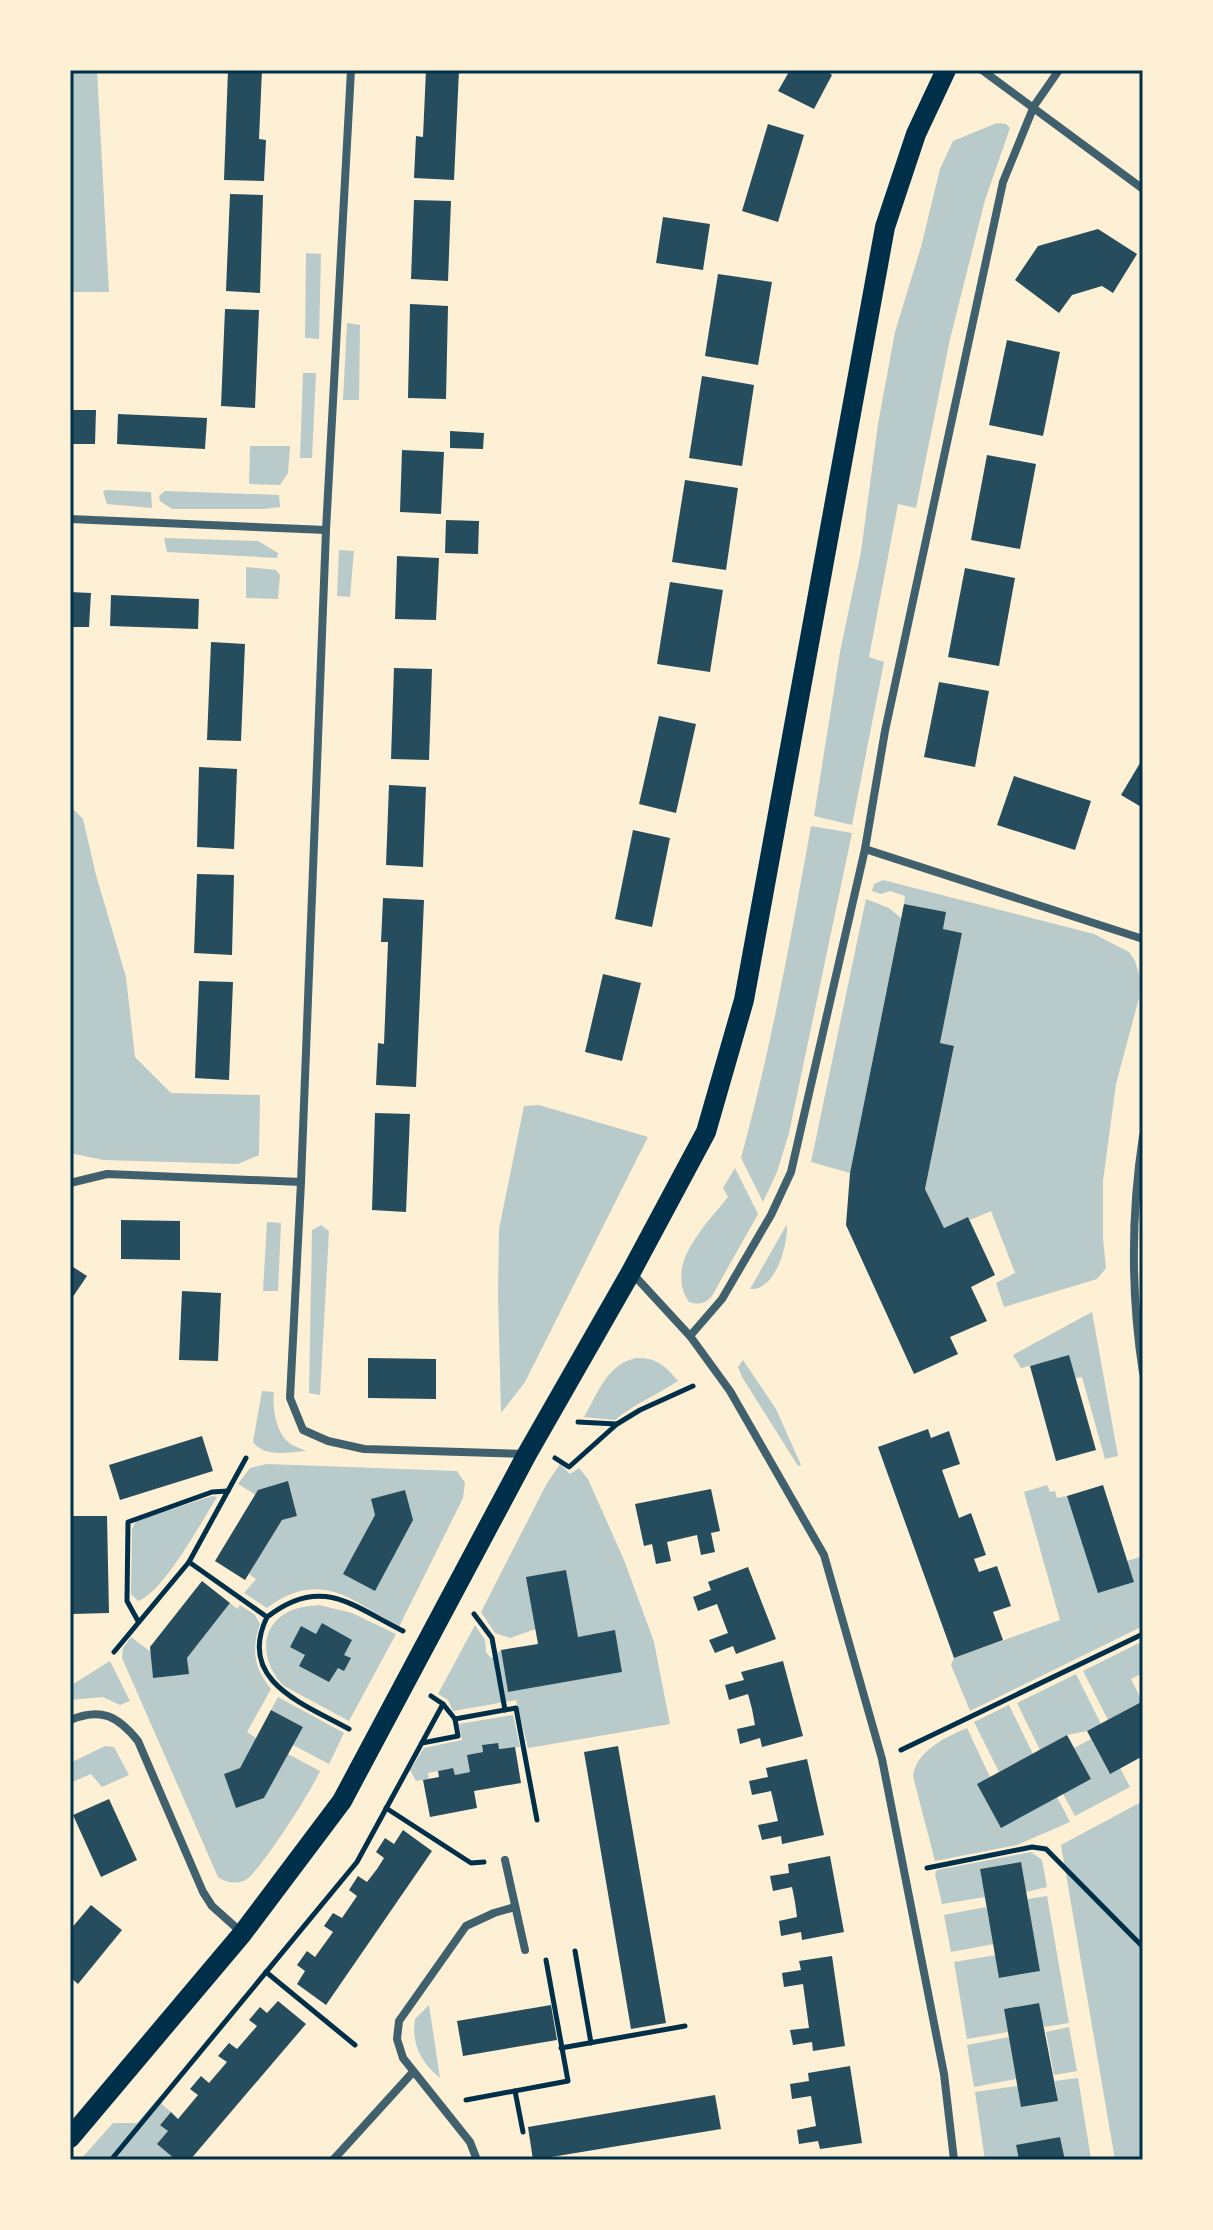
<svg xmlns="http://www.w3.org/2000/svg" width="1213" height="2230" font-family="Raleway,sans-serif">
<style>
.green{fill:#b9caca}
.building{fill:#264d5e}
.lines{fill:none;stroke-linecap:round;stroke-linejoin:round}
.path{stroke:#003049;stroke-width:5}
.minor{stroke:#3f606c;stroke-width:8}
.primary{stroke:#003049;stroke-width:20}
.neatline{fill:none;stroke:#003049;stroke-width:3}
</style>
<rect width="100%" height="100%" fill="#fdf0d5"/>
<g class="green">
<path d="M70 70H97L109 292H70Z"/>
<path d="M997 123 1006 124 1010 128 985 200 950 339 916 508 898 504 869 657 884 662 852 825 814 816 840 652 861 552 878 424 895 332 921 247 940 169 953 141Z"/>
<path d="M306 253 321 254 319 339 305 338Z"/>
<path d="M347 323 360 325 359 400H343Z"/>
<path d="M303 373H316L312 458H300Z"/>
<path d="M250 446H290L288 473 280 485 249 484Z"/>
<path d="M106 490 151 492 152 508 107 504 103 492Z"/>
<path d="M165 491 279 495 280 507 264 509H172L160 501 159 496Z"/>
<path d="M164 538 258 541 278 553 277 558 167 552Z"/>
<path d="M339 550 354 551 350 597 337 596Z"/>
<path d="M246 567 276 570 280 575 278 599 246 598Z"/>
<path d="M70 806 83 819 96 875 126 977 135 1057 171 1093 260 1095 259 1155 238 1164 103 1160 70 1153Z"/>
<path d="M811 826 852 833 789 1133 777 1172 763 1202 741 1158C771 1048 791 938 811 826Z"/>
<path d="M883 880 1094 934 1129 952 1135 961 1139 974V998L1116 1084 1103 1181V1238L1106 1268 1097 1279 1004 1307 996 1283 1015 1273 991 1211 970 1220 968 1217 944 1228 925 1189 954 1047 940 1043 962 933 943 929 945 912 904 904 905 896 890 891 881 894 872 891 874 884Z"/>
<path d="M866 899 889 908 901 918 850 1173 811 1162Z"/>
<path d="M539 1105 648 1137 525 1382 501 1413 498 1297 499 1229 524 1106Z"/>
<path d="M735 1168 758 1214 712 1296C705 1304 699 1305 689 1302 664 1265 705 1226 728 1197L723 1188Z"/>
<path d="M267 1222 281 1223 278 1291H263Z"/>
<path d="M787 1224C788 1244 776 1291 750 1289Z"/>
<path d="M321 1225 329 1231 320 1395 309 1393 312 1230Z"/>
<path d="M1092 1312 1118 1456 1105 1459 1082 1377 1075 1378 1069 1356 1021 1368 1013 1355Z"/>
<path d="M636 1358C656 1357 666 1366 678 1381 657 1395 634 1404 615 1420L584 1417C598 1393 607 1364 636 1358Z"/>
<path d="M743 1360 776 1409 801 1465 798 1466 742 1377 738 1367Z"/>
<path d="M262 1391 274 1392C272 1408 276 1431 288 1442 292 1446 301 1448 306 1451 288 1452 265 1458 253 1442Z"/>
<path d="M267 1464 457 1471 465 1483 463 1498 399 1627C351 1599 320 1569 267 1608L244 1593 256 1579 249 1574 282 1520 297 1516 288 1482 256 1495 238 1484 250 1468Z"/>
<path d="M560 1464 570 1474 579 1468 588 1479 624 1560 654 1642 670 1724 528 1748 516 1700 453 1711 448 1700 438 1694 475 1625 485 1640 486 1652 491 1658 501 1650 508 1692 622 1672 615 1631 578 1637 536 1629 510 1638 495 1633 481 1612 546 1485Z"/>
<path d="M1047 1485 1050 1492 1055 1491 1057 1498 1067 1496 1134 1582 1127 1561 1143 1556V1626L970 1711 951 1665 954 1658 1060 1620 1024 1492Z"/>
<path d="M212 1496 217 1497C202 1521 163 1593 138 1601L131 1594 132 1529 136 1521Z"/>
<path d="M230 1603 237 1609 240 1605 255 1615 260 1624C251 1650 254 1668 271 1689L247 1732 256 1738 240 1768 224 1774 236 1807 264 1798 288 1754 320 1771C312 1790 262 1868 247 1879 238 1885 226 1883 218 1877L122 1658 123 1648 131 1637 151 1652 153 1677 188 1674 187 1658Z"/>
<path d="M319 1605 352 1613 396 1634 349 1721 284 1686C262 1664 257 1628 288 1612 298 1607 309 1606 319 1605Z"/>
<path d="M1143 1641V1673L1131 1679 1142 1701 1108 1720 1083 1671Z"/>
<path d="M110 1661 130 1701 120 1705 103 1697 70 1700V1686Z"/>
<path d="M1076 1674 1101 1724 1087 1731 1067 1735 1040 1750 1017 1703Z"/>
<path d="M278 1697 344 1733 329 1764 293 1745 303 1727 271 1710Z"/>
<path d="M1009 1705 1033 1754 999 1772 974 1722Z"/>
<path d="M513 1715 520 1747 499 1749 497 1743 482 1745 483 1752 468 1755 470 1772 455 1775 453 1768 428 1773 429 1779 416 1781 410 1770 424 1748 462 1740 459 1724Z"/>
<path d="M967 1728 990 1777 1057 1797 1070 1822 1017 1845 935 1861 913 1776C916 1751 946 1737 967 1728Z"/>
<path d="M1091 1739 1109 1773 1120 1768 1130 1787 1075 1816 1063 1794 1091 1779 1074 1748Z"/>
<path d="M105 1746 114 1747 129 1775 102 1787 91 1774 70 1783V1763Z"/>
<path d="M1143 1801V2160H1115L1061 1845Z"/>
<path d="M1031 1852 1042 1860 1047 1887 1026 1892 1020 1862 980 1869 985 1897 942 1904 935 1874 937 1870Z"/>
<path d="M1047 1896 1069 2023 1044 2027 1038 2003 1004 2009 1008 2032 967 2039 954 1962 996 1955 1000 1978 1040 1971 1027 1899Z"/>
<path d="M986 1907 994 1944 951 1952 944 1915Z"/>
<path d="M429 2005 440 2078C421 2063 411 2043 415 2019Z"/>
<path d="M1069 2027 1077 2071 1054 2075 1046 2032Z"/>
<path d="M1009 2037 1016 2079 974 2087 967 2045Z"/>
<path d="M1078 2078 1091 2159 1065 2160 1060 2137 1016 2146 1019 2160H985L975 2092 1017 2086 1022 2107 1058 2101 1055 2081Z"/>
<path d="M157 2100 171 2112 160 2124 168 2131 176 2160H80L113 2123H137Z"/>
</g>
<g class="building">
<path d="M228 70H262L259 139 266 140 264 181 224 180Z"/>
<path d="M426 70H459L454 180 414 178 416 136 423 137Z"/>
<path d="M790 70H826L832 75 814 109 778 91Z"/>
<path d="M768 124 804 135 778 222 742 211Z"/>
<path d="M230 194 263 195 260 293 226 291Z"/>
<path d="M414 200 451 201 448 281 411 279Z"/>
<path d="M663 217 710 224 703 270 656 263Z"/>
<path d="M1098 229 1137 254 1113 293 1102 286 1072 295 1059 313 1015 280 1038 246Z"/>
<path d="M718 274 772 282 758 365 705 356Z"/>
<path d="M410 304 448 306 446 399 408 398Z"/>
<path d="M225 309 259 310 255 408 221 406Z"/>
<path d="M1007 340 1060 352 1043 436 989 425Z"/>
<path d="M702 376 754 385 742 466 689 458Z"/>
<path d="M70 410H96L95 444H70Z"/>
<path d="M118 414 207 418 205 449 117 444Z"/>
<path d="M450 431 484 433 483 449 450 448Z"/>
<path d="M402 450 444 452 441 514 400 512Z"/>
<path d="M987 455 1036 464 1020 549 971 540Z"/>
<path d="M685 480 738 488 726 570 672 562Z"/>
<path d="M446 520 479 521 478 554 445 553Z"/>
<path d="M397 556 439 558 436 620 395 619Z"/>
<path d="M965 568 1015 578 999 666 948 657Z"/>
<path d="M670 582 723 590 710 672 657 664Z"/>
<path d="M70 592 91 593 89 627H70Z"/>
<path d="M111 595 199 599 198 629 110 626Z"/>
<path d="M211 642 245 644 241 741 207 740Z"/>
<path d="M394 668 432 669 429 760 391 759Z"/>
<path d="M939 682 989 691 975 767 924 757Z"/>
<path d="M659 716 696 724 676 813 639 804Z"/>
<path d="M1143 758V808L1121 795Z"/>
<path d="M199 767 237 769 234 849 197 847Z"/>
<path d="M1014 776 1091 801 1075 850 997 825Z"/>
<path d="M389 785 426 787 423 867 386 865Z"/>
<path d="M633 830 670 838 652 927 615 919Z"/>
<path d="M197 874 234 875 232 955 194 953Z"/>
<path d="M383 898 424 900 416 1087 376 1085 378 1043 384 1044 388 942H381Z"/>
<path d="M904 904 946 912 943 929 962 933 940 1043 954 1046 925 1189 944 1228 968 1217 995 1275 971 1287 987 1321 950 1337 958 1354 914 1374 846 1225 850 1173Z"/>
<path d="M603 974 641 983 622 1061 585 1052Z"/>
<path d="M199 981 233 982 229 1080 195 1078Z"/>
<path d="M375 1113 410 1114 406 1212 372 1210Z"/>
<path d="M121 1220 180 1221V1260L121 1259Z"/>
<path d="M70 1265 87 1276 70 1301Z"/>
<path d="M182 1291 221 1293 218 1361 179 1360Z"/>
<path d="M1069 1355 1096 1450 1056 1461 1030 1366Z"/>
<path d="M368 1358 436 1359V1399L368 1398Z"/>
<path d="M928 1429 931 1438 949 1431 960 1464 942 1470 959 1518 971 1513 986 1555 974 1559 979 1572 997 1566 1011 1606 993 1612 1003 1640 954 1658 878 1447Z"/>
<path d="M202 1436 213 1471 120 1500 109 1465Z"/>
<path d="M288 1481 297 1516 282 1520 245 1580 215 1561 258 1490Z"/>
<path d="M1103 1485 1134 1582 1098 1593 1067 1496Z"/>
<path d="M711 1489 720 1531 711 1533 715 1552 701 1555 697 1535 667 1542 671 1561 656 1564 652 1544 644 1546 635 1504Z"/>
<path d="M405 1490 413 1520 375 1591 343 1574 375 1515 371 1499Z"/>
<path d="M71 1516H107L109 1613 72 1614Z"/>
<path d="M748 1567 776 1639 736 1654 733 1646 715 1653 709 1640 728 1633 717 1604 698 1611 693 1597 711 1590 708 1582Z"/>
<path d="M566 1570 578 1637 615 1630 622 1672 508 1692 501 1650 538 1644 526 1577Z"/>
<path d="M202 1581 230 1603 187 1658 189 1674 153 1678 150 1647Z"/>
<path d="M322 1623 352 1640 344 1655 351 1658 344 1671 338 1668 329 1682 299 1666 305 1655 290 1647 301 1626 316 1634Z"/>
<path d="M783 1661 803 1736 762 1747 760 1738 740 1744 737 1729 755 1725 752 1709 748 1694 729 1700 725 1685 744 1680 741 1672Z"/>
<path d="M1143 1701V1756L1110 1774 1087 1731Z"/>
<path d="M271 1710 303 1727 264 1798 236 1808 224 1774 240 1768Z"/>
<path d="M1067 1735 1091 1779 1001 1828 977 1784Z"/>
<path d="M498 1743 499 1749 515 1747 521 1783 474 1791 477 1808 430 1817 423 1780 439 1777 438 1771 453 1768 455 1775 470 1772 467 1755 483 1752 482 1745Z"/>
<path d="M618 1746 666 2023 631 2029 584 1752Z"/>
<path d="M807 1759 824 1835 782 1844 781 1836 762 1840 758 1825 778 1821 771 1791 752 1795 749 1781 768 1777 766 1768Z"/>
<path d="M109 1799 137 1860 101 1877 73 1815Z"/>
<path d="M403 1830 432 1851 326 2005 297 1984 305 1971 297 1965 307 1951 315 1957 333 1932 324 1926 333 1913 342 1918 357 1896 349 1890 358 1876 367 1882 377 1869 384 1858 376 1852 385 1838 394 1844Z"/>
<path d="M830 1856 844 1932 802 1940 801 1932 781 1936 779 1921 797 1917 795 1902 792 1887 773 1891 770 1876 789 1873 788 1864Z"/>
<path d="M1021 1862 1040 1971 999 1978 980 1869Z"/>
<path d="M91 1905 122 1930 78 1984 70 1977V1930Z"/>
<path d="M832 1956 845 2046 813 2051 812 2042 793 2045 790 2030 809 2028 803 1984 784 1987 782 1973 801 1970 799 1961Z"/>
<path d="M278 2001 306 2024 190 2160H176L157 2144 168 2131 160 2125 171 2112 178 2119 198 2095 190 2089 201 2076 209 2083 227 2062 218 2056 229 2043 237 2049 257 2026 249 2020 260 2007 267 2013Z"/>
<path d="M1039 2003 1058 2101 1021 2107 1004 2009Z"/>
<path d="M551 2005 557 2040 463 2056 457 2021Z"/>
<path d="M850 2066 862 2143 820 2149 818 2141 799 2144 797 2130 816 2126 811 2096 792 2099 790 2084 809 2081 808 2073Z"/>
<path d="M715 2095 721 2129 533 2160 528 2127Z"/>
<path d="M1060 2137 1065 2160H1019L1016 2145Z"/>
</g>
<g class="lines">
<g class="path">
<path d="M578 1422 616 1424"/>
<path d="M555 1458 569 1467 617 1424 640 1410 693 1386"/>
<path d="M189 1562 267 1617"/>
<path d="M474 1614 492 1638 505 1710"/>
<path d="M138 1621 127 1601 128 1522 212 1492 228 1491"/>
<path d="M114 1652 189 1562 246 1458"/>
<path d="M431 1696 443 1704 455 1719 516 1708 537 1820"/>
<path d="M349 1729C304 1704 236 1681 267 1617 321 1575 351 1605 403 1631"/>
<path d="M422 1743 458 1736 455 1719"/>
<path d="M901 1750 1143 1634"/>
<path d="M386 1808 471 1863 484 1862"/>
<path d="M927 1868 1032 1847 1046 1849 1143 1947"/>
<path d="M575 1951 591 2043"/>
<path d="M266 1972 355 2045"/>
<path d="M561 2048 685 2026"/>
<path d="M515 2091 523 2132"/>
<path d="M466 2100 568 2081 546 1960"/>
<path d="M111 2160 357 1862 443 1704"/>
</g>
<g class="minor">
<path d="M351 70 326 530 301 1182 290 1398 303 1430 328 1441 364 1449 526 1454"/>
<path d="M982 70 1143 189"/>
<path d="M70 519 326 530"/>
<path d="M865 849 1143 939"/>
<path d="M1143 1136C1131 1214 1131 1295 1143 1373"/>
<path d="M70 1183 107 1174 301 1182"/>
<path d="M632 1273 690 1336 730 1391 824 1555 882 1759 944 2074 954 2160"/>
<path d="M690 1336 722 1299 771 1215 791 1172 865 849 885 731 1003 182 1034 106 1059 70"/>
<path d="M70 1720C101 1707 118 1716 138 1741L203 1892 212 1906 241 1932"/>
<path d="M505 1860 525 1950"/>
<path d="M333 2160 413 2072"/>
<path d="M477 2160 470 2142 403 2058 397 2039 399 2021 466 1926 494 1913 515 1907"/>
</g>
<path class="primary" d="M70 2138 242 1934 342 1801 527 1454 631 1272 706 1132 744 1000 885 227 916 134 946 70"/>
</g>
<rect width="1213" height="2230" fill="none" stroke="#fdf0d5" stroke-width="144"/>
<rect x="72" y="72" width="1069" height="2086" class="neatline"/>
</svg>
